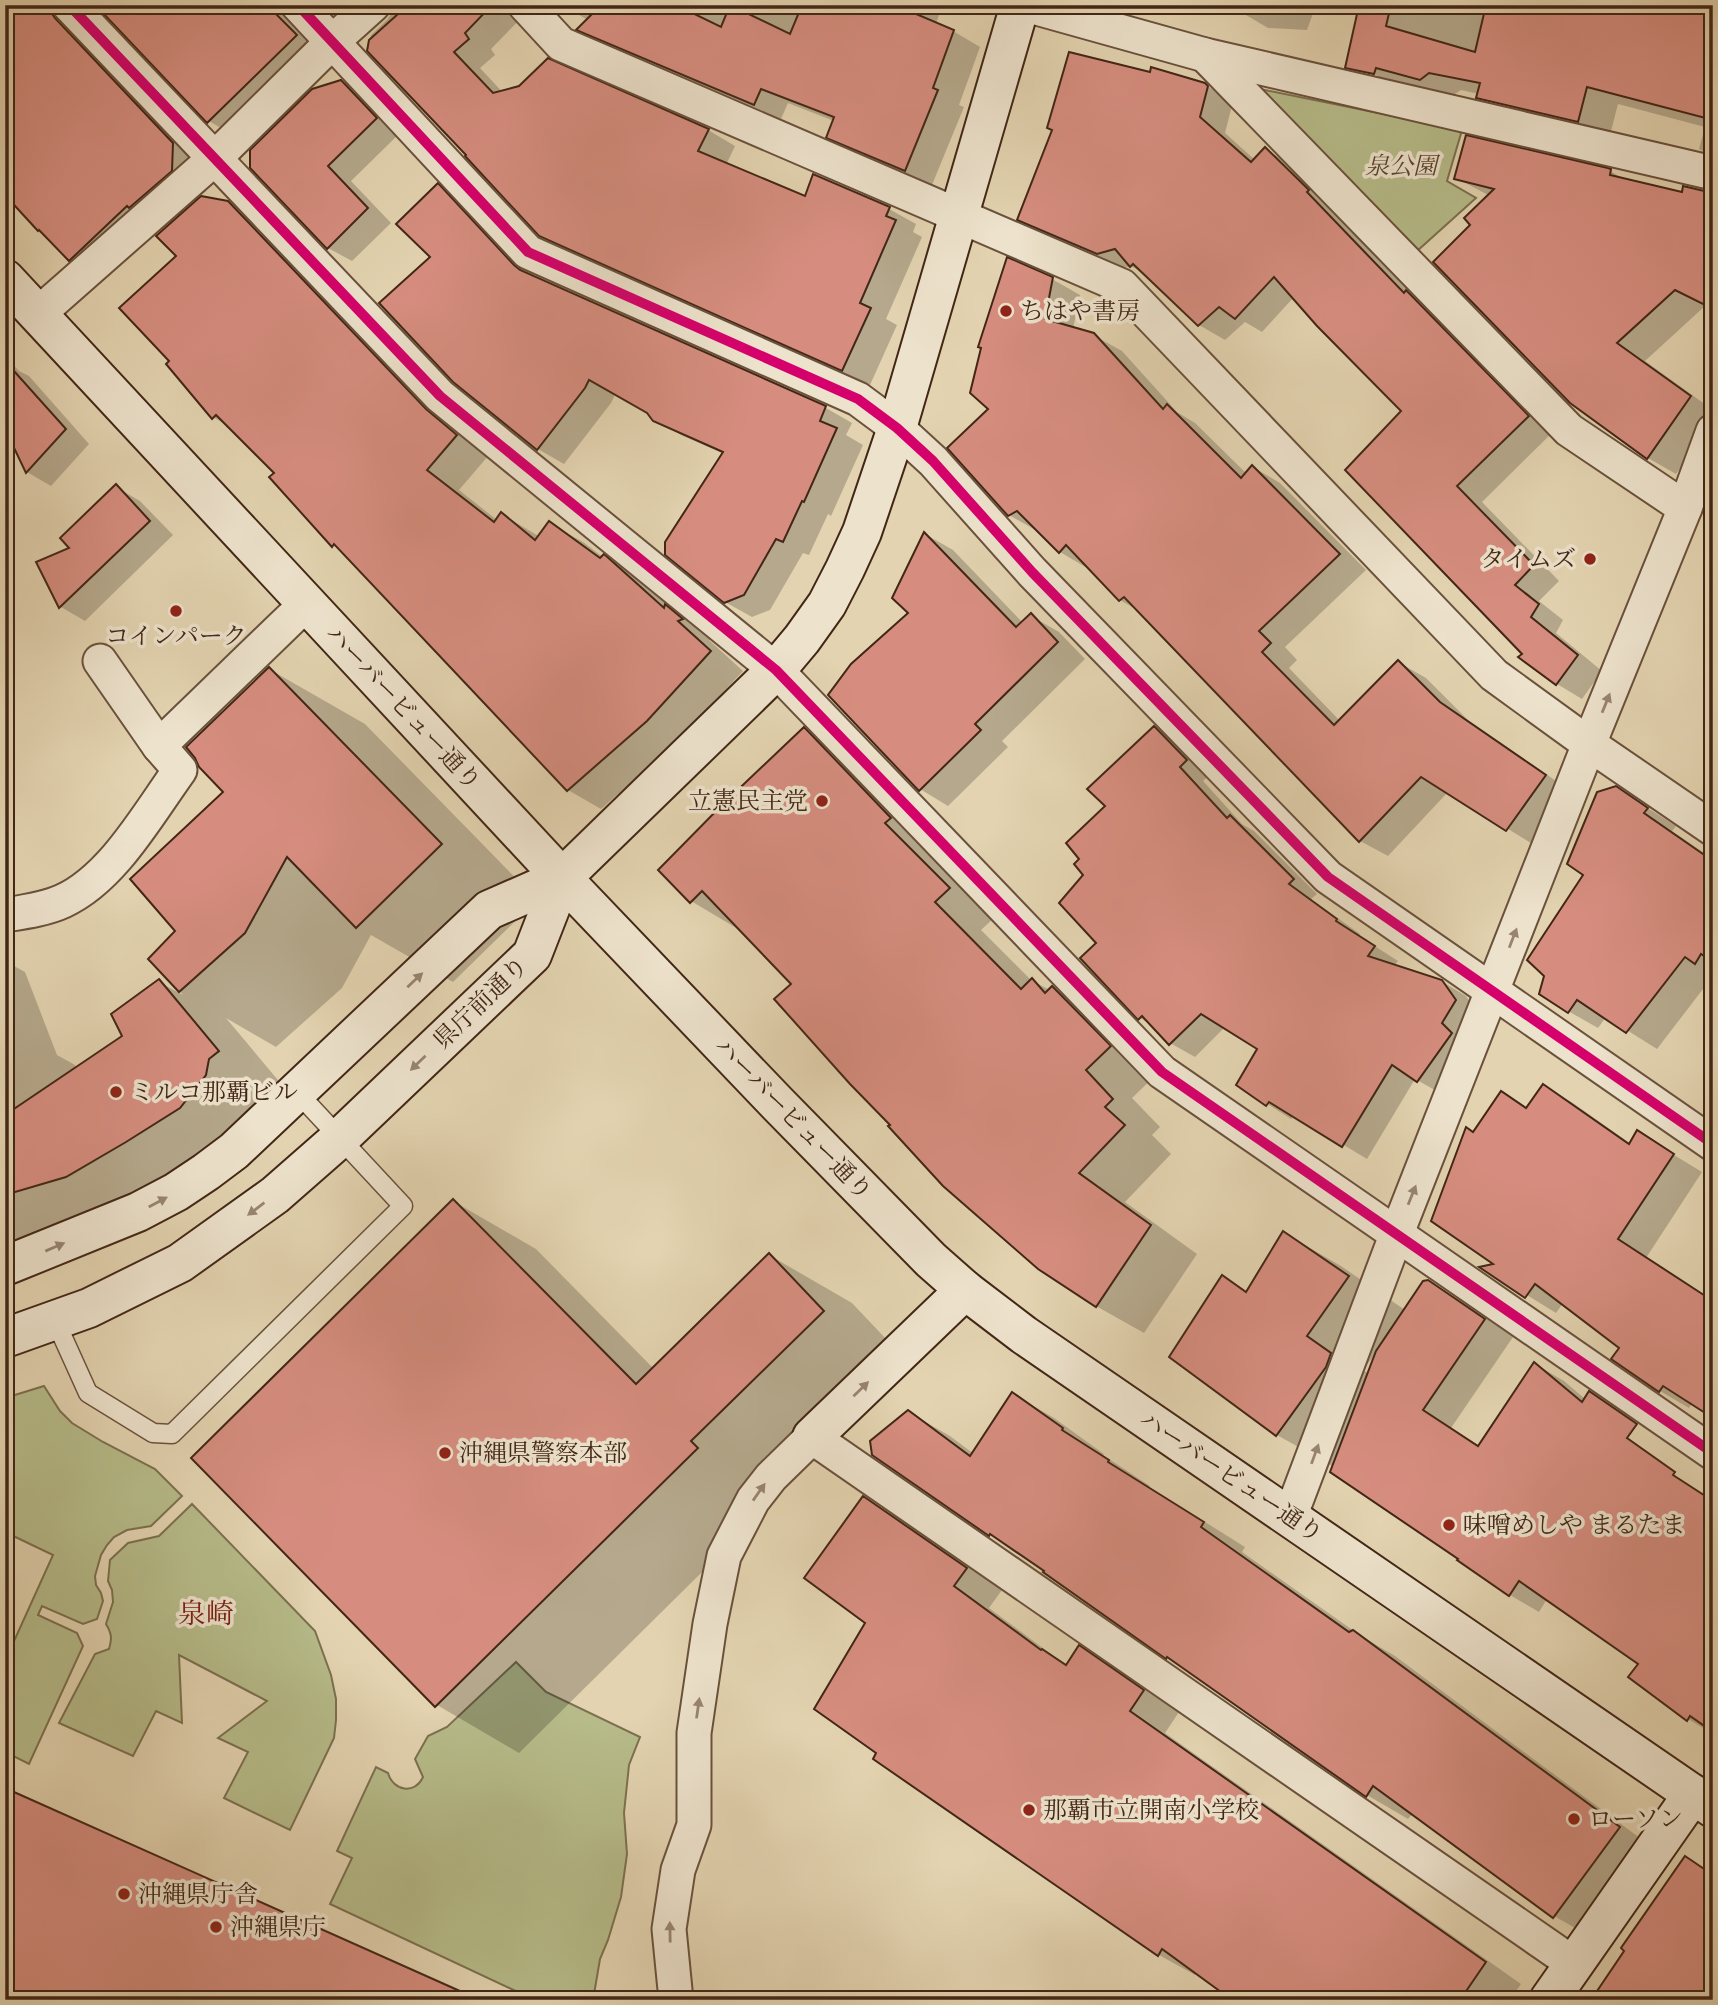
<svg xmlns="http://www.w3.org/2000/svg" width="1718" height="2005" font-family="Cardo,'Noto Serif JP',serif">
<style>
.green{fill:#b6bb89;stroke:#7c7050;stroke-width:2}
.shadow{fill:#0003;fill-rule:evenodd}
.building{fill:#d68d7f;stroke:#422616;stroke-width:2}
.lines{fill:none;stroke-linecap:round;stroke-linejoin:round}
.lane-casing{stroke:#6a513c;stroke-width:21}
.street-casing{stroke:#6a513c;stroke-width:37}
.secondary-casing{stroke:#422616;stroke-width:42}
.lane{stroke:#ede2cc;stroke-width:18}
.street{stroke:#ede2cc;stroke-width:33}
.secondary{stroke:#ede2cc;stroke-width:38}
.cycleway-casing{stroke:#ede2cc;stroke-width:15}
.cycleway{stroke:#d6006c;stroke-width:10}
.oneway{fill:#988471}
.poi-dot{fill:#8f2418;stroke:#ede2cc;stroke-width:2.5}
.labels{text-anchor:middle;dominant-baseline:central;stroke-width:7;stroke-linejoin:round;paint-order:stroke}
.park-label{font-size:24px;font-style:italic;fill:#59442d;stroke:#ede2cc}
.poi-label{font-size:24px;fill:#422616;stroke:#ede2cc;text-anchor:start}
.street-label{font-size:24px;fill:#422616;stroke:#ede2cc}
.quarter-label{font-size:28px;fill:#7a1f14;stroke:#ede2cc}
</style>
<rect width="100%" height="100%" fill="#e3d3b0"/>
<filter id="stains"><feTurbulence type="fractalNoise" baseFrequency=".00286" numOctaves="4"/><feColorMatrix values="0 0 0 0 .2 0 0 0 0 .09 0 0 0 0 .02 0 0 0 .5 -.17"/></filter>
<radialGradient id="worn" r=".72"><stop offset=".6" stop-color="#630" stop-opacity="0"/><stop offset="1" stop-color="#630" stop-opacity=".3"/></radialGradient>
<g class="green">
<path d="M1260 89 1462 130 1447 181 1476 198 1417 251Z"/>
<path d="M44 1386 60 1411 72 1423 103 1442 155 1469 182 1496 151 1526 127 1530 114 1537 107 1545 101 1555 95 1576 96 1585 101 1593 103 1601 97 1619 83 1624 42 1606 38 1615 77 1633 83 1646 29 1764 5 1752V1661L53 1555 5 1532V1398Z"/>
<path d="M192 1504 315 1631 331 1675 336 1699V1720L334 1738 290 1830 224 1798 248 1752 218 1738 267 1701 179 1655 182 1723 156 1711 133 1756 59 1723 95 1654 109 1649C112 1639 112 1634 106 1624L113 1602 112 1590 108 1581 110 1560 128 1543 159 1536Z"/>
<path d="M516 1662 546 1692 640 1737 629 1765 624 1813 627 1854 621 1897 608 1940 600 1959 593 2000H535L330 1904 352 1858 337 1851 376 1767 388 1773C393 1791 415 1795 423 1777L415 1759 428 1736 447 1727Z"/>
</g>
<g class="shadow">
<path d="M5 5H388L361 25 328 6 319 11 318 40 243 141 209 121 99 6 91 10 208 164 206 191 198 198 228 203 262 222 489 455 459 490 497 520 502 514 540 537 550 524 583 542 603 557 637 575 684 617 698 625 714 638 709 640 743 671 680 739 601 809 568 790 344 552 333 545 271 478 276 473 231 428 213 417 171 361 178 256 167 228 162 225 104 280 70 260 45 234 39 230Z"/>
<path d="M393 5H534L491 49 495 55 480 68 509 99 708 130 735 146 726 165 806 199 814 176 889 209 916 224 913 232 922 237 886 319 897 325 870 385 568 251 541 235 369 50 371 35 387 20 393 11Z"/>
<path d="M561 5H922L939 15 936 24 953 31 980 47 959 105 964 107 932 185 855 152 829 137 834 121 788 103 781 119 605 44 579 29 588 20Z"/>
<path d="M1229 5H1316L1307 30 1268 28Z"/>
<path d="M1361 5H1713V156L1699 149 1705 127 1618 104 1609 139 1509 115 1478 97 1479 94 1461 90 1452 96 1380 77 1349 59Z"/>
<path d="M341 81 365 96 400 133 351 181 391 223 352 261 328 248 313 91Z"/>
<path d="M1204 84 1233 102 1225 133 1255 160 1265 149 1291 164 1553 432 1482 502 1559 581 1539 601 1563 620 1556 633 1602 671 1582 699 1557 684 1403 411 1294 297 1262 332 1245 322 1225 340 1199 325 1145 274 1131 266 1124 268 1045 234 1019 219Z"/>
<path d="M1610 171 1626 180 1683 194 1713 193V310L1705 306 1645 361 1713 410V422L1676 474 1648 458 1472 225 1490 196 1456 178Z"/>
<path d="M438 185 464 200 537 279 826 408 852 423 846 435 863 445 831 516 828 514 809 555 803 553 770 610 752 617 725 602 724 454 681 435 654 419 648 412 616 393 611 403 564 464 538 449 433 257Z"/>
<path d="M1052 279 1080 295 1073 329 1093 335 1122 351 1177 412 1195 423 1247 474 1253 467 1280 483 1366 570 1285 647 1297 660 1289 668 1340 721 1398 662 1426 678 1468 720 1572 792 1534 845 1448 792 1388 856 1360 841 1141 612 1120 600 1088 566 1087 568 1060 552 1037 531 1009 515 990 409Z"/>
<path d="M5 356 19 371 29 376 89 444 51 486 27 472 5 425Z"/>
<path d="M116 487 140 501 173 535 85 621 61 607 38 563 72 548Z"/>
<path d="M925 534 953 550 1023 623 1031 616 1059 632 1085 659 1002 741 1008 747 948 806 920 789Z"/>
<path d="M269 669 365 724 537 900 453 982 371 935 342 988 276 1047 226 1018 288 1092 276 1116 37 1246 5 1253V961L25 972 57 1055 75 1065 76 1069 124 1037 159 982 183 995 151 959 178 931Z"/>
<path d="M1155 728 1179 742 1210 775 1203 781 1242 824 1254 831 1317 894 1311 899 1360 934 1359 936 1398 961 1394 966 1441 981 1466 996 1479 1015 1442 1094 1415 1079 1367 1159 1294 1115 1291 1119 1238 1085 1259 1049 1225 1027 1195 1057 1170 1043 1155 1027 1140 1018 1098 943 1085 875 1107 806Z"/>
<path d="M804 729 852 756 996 916 981 930 1032 981 1050 990 1053 988 1100 1015 1157 1074 1132 1098 1160 1127 1152 1135 1171 1154 1125 1202 1197 1254 1144 1333 1096 1306 793 984 738 929 691 901Z"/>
<path d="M1616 788 1676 826 1672 831 1713 859V976L1657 1049 1606 1017 1598 1028 1568 1011 1586 875Z"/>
<path d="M1544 1086 1573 1103 1631 1144 1638 1133 1702 1172 1646 1258 1692 1403 1689 1408 1660 1391 1621 1347 1563 1303 1556 1313 1483 1268 1498 1265 1474 1133 1501 1093 1528 1108Z"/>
<path d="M453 1201 536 1249 654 1369 769 1255 852 1303 905 1359 772 1489 779 1496 519 1753 437 1705Z"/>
<path d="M1284 1233 1341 1266 1405 1310 1428 1282 1458 1299 1513 1337 1451 1428 1480 1447 1535 1364 1564 1381 1598 1410 1592 1420 1713 1501V1734L1688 1719 1640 1663 1547 1599 1539 1612 1510 1595 1334 1467 1277 1435 1223 1277 1248 1292ZM1376 1353 1369 1374 1363 1370Z"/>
<path d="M1013 1394 1054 1418 1104 1454 1103 1455 1150 1486 1149 1487 1245 1547 1242 1552 1361 1636 1395 1656 1660 1853 1596 1940 1554 1916 1413 1813 1408 1819 1367 1795 1019 1551 990 1534 874 1454 908 1412 950 1436 974 1454Z"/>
<path d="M864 1498 900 1519 1002 1590 989 1608 1063 1663 1068 1666 1080 1648 1116 1668 1179 1712 1165 1733 1521 1984 1510 2000H1235L1197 1972 1195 1975 1159 1955 878 1753 867 1623Z"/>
</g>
<g class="building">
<path d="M5 5H46L55 18 173 143 172 171 129 208 127 206 69 261 39 230 38 231 5 195Z"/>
<path d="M105 5H267L297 35 207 123 100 10Z"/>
<path d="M408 5H492L465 33 469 39 454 52 493 93 519 86 548 58 709 129 698 151 805 196 813 174 890 207 886 216 896 220 860 303 871 308 842 371 539 236 465 156 466 155 367 51 369 40Z"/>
<path d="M601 5H676L721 27 730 5 790 34 802 5H895L954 30 933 88 938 90 905 171 826 138 834 117 761 89 754 105 576 30Z"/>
<path d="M1359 5H1391L1386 26 1475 52 1486 5H1713V120L1587 87 1578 122 1476 98 1480 83 1429 73 1420 80 1376 68 1374 74 1345 68Z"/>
<path d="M1069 52 1150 72 1151 67 1205 83 1208 86 1200 117 1251 162 1265 147 1309 190 1307 192 1404 293 1406 290 1529 416 1457 486 1534 565 1515 585 1539 604 1531 617 1578 655 1556 685 1518 657 1522 654 1345 470 1401 411 1317 326 1274 277 1235 319 1219 307 1198 326 1133 264 1130 267 1115 249 1097 254 1017 220 1052 130 1047 128Z"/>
<path d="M341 80 377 118 328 166 368 208 327 249 250 168V150L312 89Z"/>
<path d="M1466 135 1608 168 1611 169 1610 175 1682 192 1683 186 1713 193V309L1675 290 1617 343 1691 396 1647 459 1570 403 1433 262 1470 225 1464 218 1494 189 1454 179Z"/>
<path d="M438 183 514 265 520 270 826 406 820 421 837 428 804 502 802 501 783 542 776 539 744 595 724 603 665 555V542L723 452 653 421 647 413 589 380 585 388 537 450 453 382 379 303 430 257 396 224Z"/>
<path d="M201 196 228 201 426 409 457 435 427 470 494 522 501 512 535 540 549 521 600 558 604 554 664 608 665 604 683 619 678 621 711 651 647 721 567 791 334 544 332 547 269 477 274 473 216 415 212 419 166 364 169 361 119 308 176 256 156 236Z"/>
<path d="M1007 257 1053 277 1045 319 1094 333 1163 409 1167 404 1241 478 1252 465 1340 554 1259 631 1271 643 1262 652 1334 725 1398 660 1440 702 1546 775 1506 831 1421 777 1359 842 1124 597 1119 601 1066 545 1059 553 1017 511 1008 516 947 448 988 409 970 393 981 348 978 347Z"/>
<path d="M5 361 66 429 26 473 5 429Z"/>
<path d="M116 484 150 521 59 608 36 562 69 548 60 538Z"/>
<path d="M924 532 1016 627 1031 613 1058 642 975 724 981 730 919 791 828 695 851 664 908 613 892 598Z"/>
<path d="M269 667 442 844 356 928 287 857 245 933 179 992 148 959 175 931 130 879 223 792 199 767 195 758 186 747Z"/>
<path d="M1154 726 1187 760 1180 767 1227 818 1230 815 1294 879 1289 884 1337 919 1336 921 1375 946 1368 956 1442 980 1456 1000 1442 1023 1452 1033 1417 1082 1392 1065 1342 1147 1269 1102 1266 1106 1236 1085 1257 1049 1201 1014 1169 1045 1142 1016 1138 1020 1080 958 1096 943 1059 903 1083 875 1074 864 1079 859 1066 843 1105 806 1087 789Z"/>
<path d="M804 727 891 818 885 823 950 888 935 902 1021 989 1032 978 1045 993 1052 986 1111 1046 1086 1070 1113 1099 1105 1107 1125 1125 1079 1173 1151 1225 1096 1307 1038 1269 943 1186 888 1126 890 1125 850 1084 774 999 791 984 702 891 690 903 658 870 725 802Z"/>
<path d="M1616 786 1648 808 1644 813 1713 861V962L1701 954 1695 964 1685 957 1626 1033 1577 1000 1568 1013 1539 994 1544 976 1527 960 1583 875 1567 864 1597 792Z"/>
<path d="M159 979 219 1051 209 1059 206 1075 180 1108 126 1142 66 1177 5 1195V1115L122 1036 111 1014Z"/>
<path d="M1543 1084 1629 1144 1637 1130 1674 1154 1618 1239 1713 1301V1418L1663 1386 1659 1392 1611 1359 1619 1348 1535 1284 1525 1298 1479 1267 1493 1264 1431 1221 1466 1127 1473 1132 1501 1091 1526 1108Z"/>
<path d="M453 1199 636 1384 769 1253 824 1311 691 1441 698 1448 435 1707 191 1458Z"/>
<path d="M1283 1231 1349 1276 1307 1336 1331 1353 1326 1367 1276 1436 1169 1357 1222 1275 1246 1292Z"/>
<path d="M1428 1280 1485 1319 1423 1410 1478 1446 1534 1362 1582 1402 1589 1391 1637 1424 1627 1438 1675 1472 1673 1475 1713 1501V1732L1690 1716 1687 1721 1628 1677 1638 1664 1519 1581 1509 1596 1457 1560 1458 1559 1330 1472 1376 1351 1423 1281Z"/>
<path d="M1012 1392 1063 1428 1062 1430 1109 1460 1108 1462 1204 1522 1201 1527 1349 1632 1353 1630 1620 1827 1553 1918 1373 1786 1366 1797 1167 1657 1166 1659 1043 1572 1044 1571 990 1534 989 1536 872 1455 870 1441 908 1410 970 1456Z"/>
<path d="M863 1496 967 1568 954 1586 1041 1650 1042 1649 1066 1665 1079 1645 1144 1690 1130 1711 1486 1962 1460 2000H1232L1162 1949 1158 1956 873 1759 876 1753 814 1709 865 1623 804 1578Z"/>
<path d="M5 1788 480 2000H5Z"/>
<path d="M1685 1856 1713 1875V2000H1591L1624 1951 1621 1948Z"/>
</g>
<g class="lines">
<defs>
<path id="lane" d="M55 1320 88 1393 153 1433 172 1434 403 1206 296 1091"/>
<g id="street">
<path d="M69 5 440 396 776 670 1162 1072 1713 1453"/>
<path d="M298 5 528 252 858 399 897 428 933 461 1032 572 1328 877 1713 1144"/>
<path d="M525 5 561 44 1122 286 1494 675 1589 744 1713 829"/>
<path d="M1026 5 1205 55 1713 173"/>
<path d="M1205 55 1569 430 1685 508"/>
<path d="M38 314 214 159 333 41 373 5"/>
<path d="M100 661 159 746"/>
<path d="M5 915C24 912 46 909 63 901 113 878 148 814 180 770L159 746 307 603"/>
<path d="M1290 1517 1397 1233 1589 744 1685 508 1713 431"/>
<path d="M676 2000 669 1929 678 1870 694 1825V1733L710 1624 724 1556 753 1500 771 1477 812 1437 1574 1964"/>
</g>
<g id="secondary">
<path d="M5 279 562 878 777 1103 931 1260 965 1290 1024 1335 1713 1808"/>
<path d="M5 1266 138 1212 176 1192 206 1172 234 1151 489 910 562 878 776 670 802 639 827 604 845 569 862 532 897 428 1020 5"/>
<path d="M5 1338 89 1308 180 1263 275 1195 340 1138 532 955 562 878"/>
<path d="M812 1437 965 1290"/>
<path d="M1549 2000 1693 1794"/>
</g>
</defs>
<use href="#lane" class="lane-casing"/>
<use href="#street" class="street-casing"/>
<use href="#secondary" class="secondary-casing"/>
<use href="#lane" class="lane"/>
<use href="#street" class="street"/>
<use href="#secondary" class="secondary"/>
<defs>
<g id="cycleway">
<path d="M69 5 440 396 776 670 1162 1072 1713 1453"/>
<path d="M298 5 528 252 858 399 897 428 933 461 1032 572 1328 877 1713 1144"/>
</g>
</defs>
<use href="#cycleway" class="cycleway-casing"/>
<use href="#cycleway" class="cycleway"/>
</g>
<defs><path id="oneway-solid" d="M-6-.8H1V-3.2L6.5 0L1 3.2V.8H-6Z" transform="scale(1.75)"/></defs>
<g class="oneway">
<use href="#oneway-solid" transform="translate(1606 703) rotate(-68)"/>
<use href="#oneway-solid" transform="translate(1513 938) rotate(-69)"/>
<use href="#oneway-solid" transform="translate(415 980) rotate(-43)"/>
<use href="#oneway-solid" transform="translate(418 1063) rotate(136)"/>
<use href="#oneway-solid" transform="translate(1412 1195) rotate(-68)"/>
<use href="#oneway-solid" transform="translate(158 1202) rotate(-28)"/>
<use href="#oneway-solid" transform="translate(256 1209) rotate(143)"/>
<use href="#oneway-solid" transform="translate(55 1247) rotate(-23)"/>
<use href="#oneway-solid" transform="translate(861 1389) rotate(-44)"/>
<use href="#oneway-solid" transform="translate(1315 1454) rotate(-70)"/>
<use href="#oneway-solid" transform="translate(759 1492) rotate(-55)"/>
<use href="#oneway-solid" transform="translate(698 1708) rotate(-82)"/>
<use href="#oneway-solid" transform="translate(670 1932) rotate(-91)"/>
</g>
<g class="poi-dot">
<circle cx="1006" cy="311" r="7"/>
<circle cx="1590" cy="559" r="7"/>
<circle cx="176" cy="611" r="7"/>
<circle cx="822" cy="801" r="7"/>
<circle cx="116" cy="1092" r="7"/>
<circle cx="445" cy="1453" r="7"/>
<circle cx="1449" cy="1525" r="7"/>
<circle cx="1029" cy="1810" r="7"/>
<circle cx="1574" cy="1819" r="7"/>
<circle cx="124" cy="1894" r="7"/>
<circle cx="216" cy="1927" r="7"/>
</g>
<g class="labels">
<g class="park-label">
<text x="1401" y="166">泉公園</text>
</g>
<g class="poi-label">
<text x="1020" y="311">ちはや書房</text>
<text x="1576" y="559" text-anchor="end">タイムズ</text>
<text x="176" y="636" text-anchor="middle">コインパーク</text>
<text x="808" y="801" text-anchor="end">立憲民主党</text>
<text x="130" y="1092">ミルコ那覇ビル</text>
<text x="459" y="1453">沖縄県警察本部</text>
<text x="1463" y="1525">味噌めしや まるたま</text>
<text x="1043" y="1810">那覇市立開南小学校</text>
<text x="1588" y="1819">ローソン</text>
<text x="138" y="1894">沖縄県庁舎</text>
<text x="230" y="1927">沖縄県庁</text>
</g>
<g class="street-label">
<text transform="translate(403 708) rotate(47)">ハーバービュー通り</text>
<text transform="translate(481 1003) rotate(-44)">県庁前通り</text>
<text transform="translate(793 1119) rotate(46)">ハーバービュー通り</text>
<text transform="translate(1231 1477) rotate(34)">ハーバービュー通り</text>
</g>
<g class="quarter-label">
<text x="206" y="1614">泉崎</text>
</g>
</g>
<rect width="1718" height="2005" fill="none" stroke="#e3d3b0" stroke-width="28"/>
<rect x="7" y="7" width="1704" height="1991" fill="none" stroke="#422616" stroke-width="3.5"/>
<rect x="14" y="14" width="1690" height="1977" fill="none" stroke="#422616" stroke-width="2"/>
<rect width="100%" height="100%" filter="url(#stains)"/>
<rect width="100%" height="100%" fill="url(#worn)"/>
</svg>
